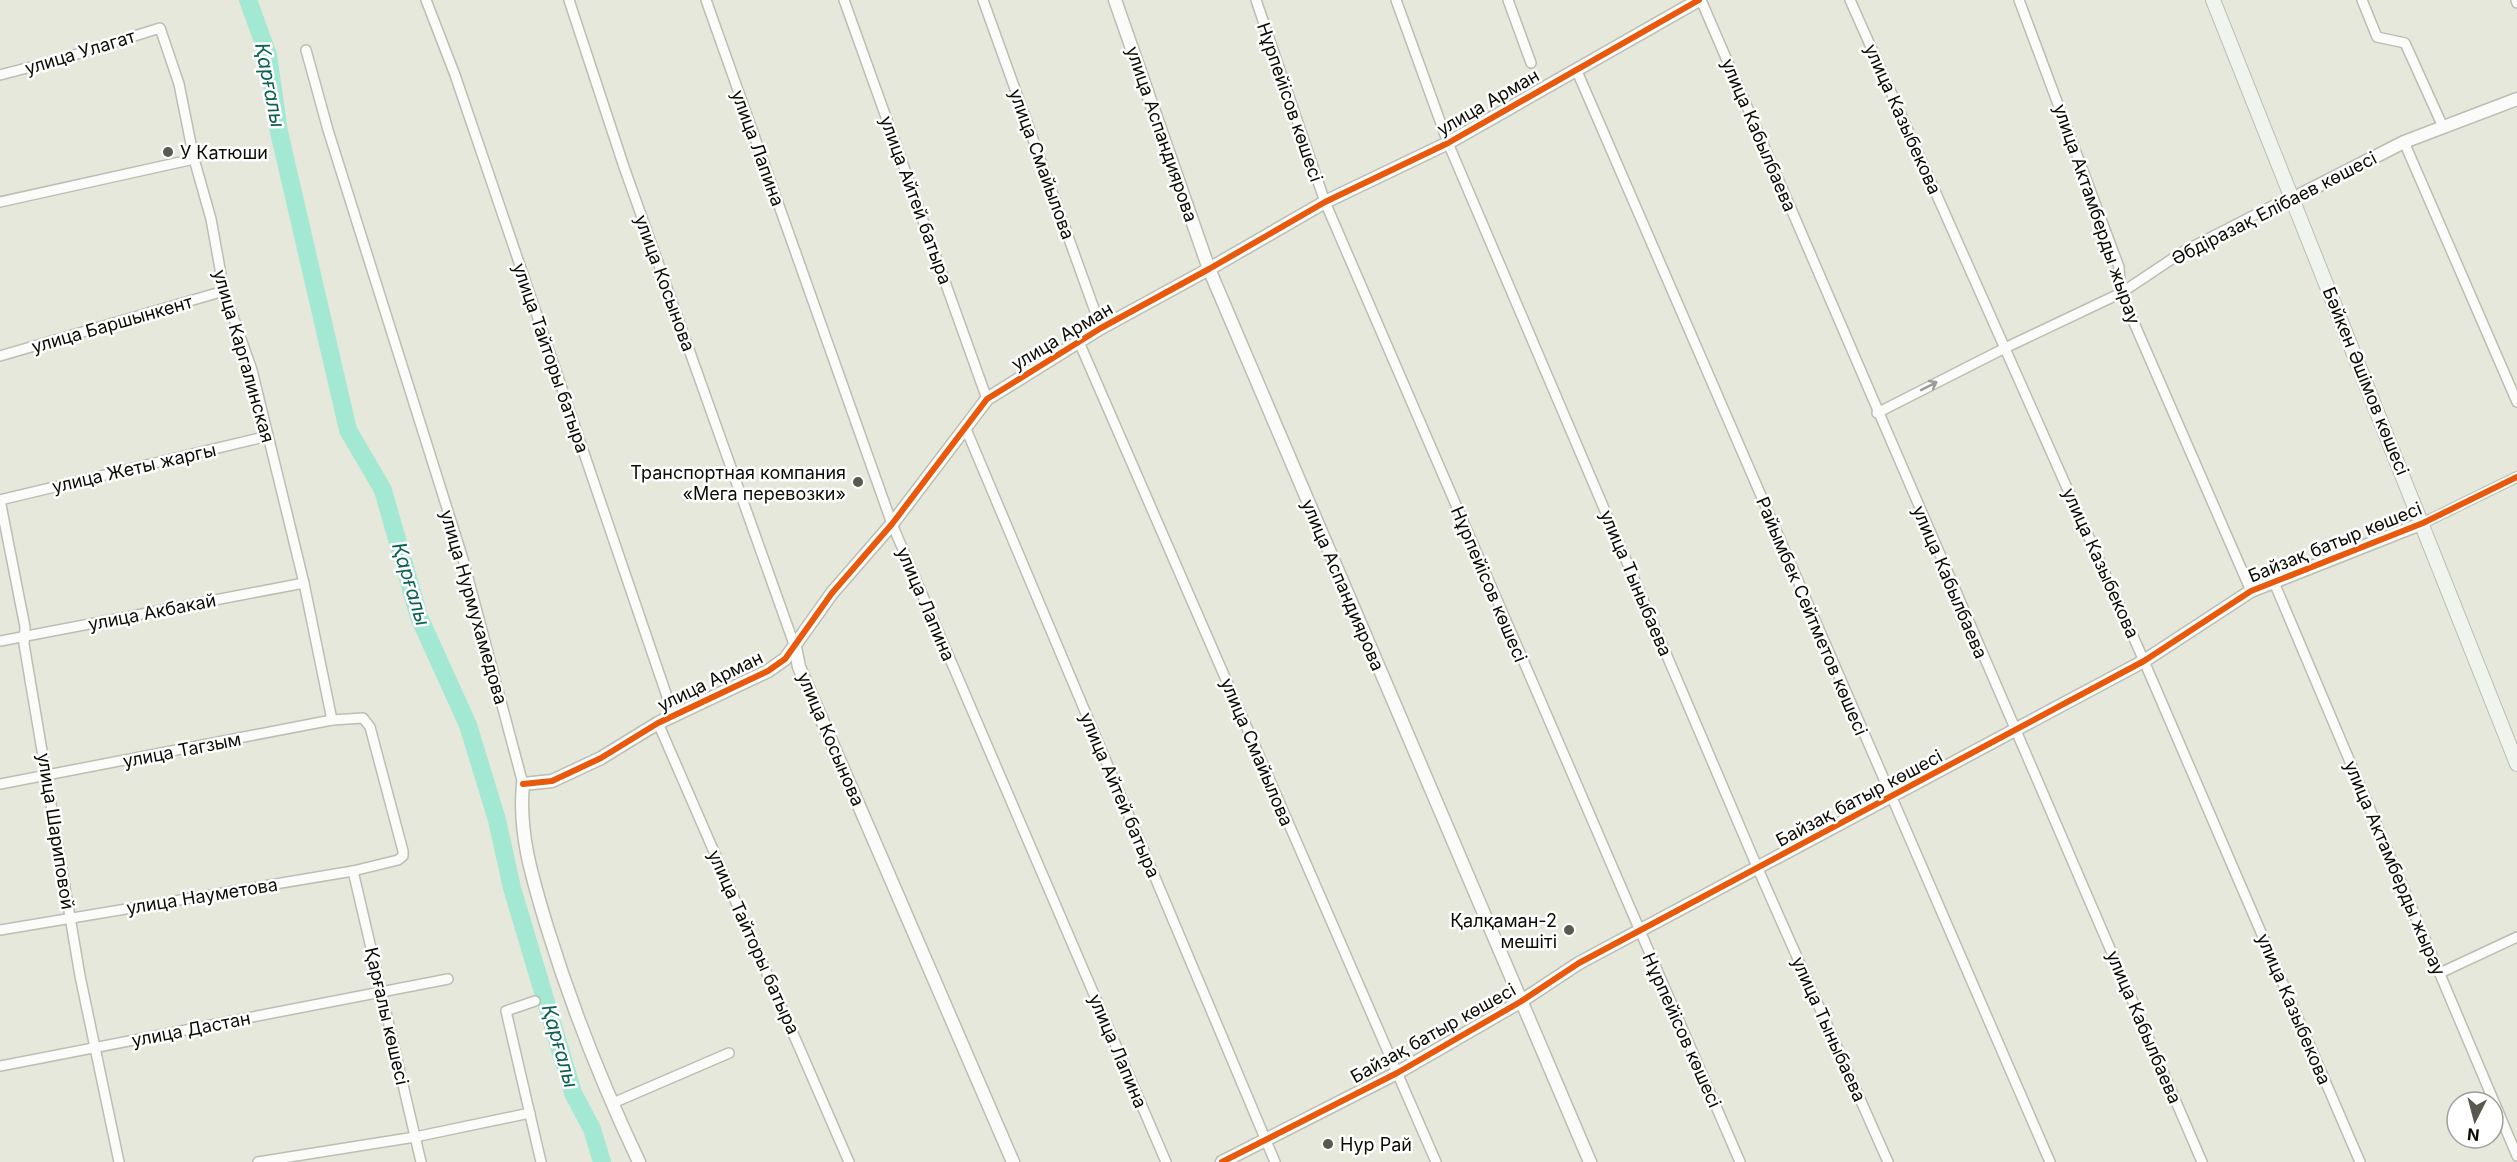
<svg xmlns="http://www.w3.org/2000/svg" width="2517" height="1162" font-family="Inter,sans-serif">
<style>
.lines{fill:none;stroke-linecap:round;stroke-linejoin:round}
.river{stroke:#a2e8d3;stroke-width:18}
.minor-casing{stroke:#bcbdb3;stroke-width:12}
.tertiary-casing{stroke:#bcbdb3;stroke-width:15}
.secondary-casing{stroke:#bcbdb3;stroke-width:16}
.minor{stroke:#fbfcfa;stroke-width:9}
.tertiary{stroke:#fbfcfa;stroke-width:12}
.secondary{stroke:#f0f4ef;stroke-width:14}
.cycleway-casing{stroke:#fff;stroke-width:10}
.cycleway{stroke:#e8590c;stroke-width:6}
.oneway{stroke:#9b9c98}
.poi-dot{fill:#595950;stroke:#fff;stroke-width:2}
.labels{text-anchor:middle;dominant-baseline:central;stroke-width:5;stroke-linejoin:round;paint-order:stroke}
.street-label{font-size:18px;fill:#0c0c05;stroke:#fff}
.poi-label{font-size:18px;fill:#0c0c05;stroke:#fff;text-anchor:start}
.water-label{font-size:20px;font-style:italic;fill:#0d6151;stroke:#fff}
</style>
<rect width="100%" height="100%" fill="#e7e8dc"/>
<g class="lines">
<path class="river" d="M248 0 268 55 279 132 348 430 383 490 419 617 468 725 497 820 512 888 573 1093 592 1129 602 1162"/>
<defs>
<g id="minor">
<path d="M426 0 455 75 674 717"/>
<path d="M569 0 624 167 795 647"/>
<path d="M706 0 892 524 1166 1162"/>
<path d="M844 0 987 399"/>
<path d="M983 0 1101 328"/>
<path d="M1256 0 1325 202 1740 1162"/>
<path d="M1396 0 1448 143 1758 869 1888 1162"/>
<path d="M1508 0 1531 63"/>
<path d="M1701 0 2202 1162"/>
<path d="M1850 0 2144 661 2360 1162"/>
<path d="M2019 0 2119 267 2121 293 2251 591"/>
<path d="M2362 0 2377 37 2405 43 2443 127"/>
<path d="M2516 0 2517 3"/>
<path d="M306 50 328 130 463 559 523 784"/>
<path d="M1576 69 2050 1162"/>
<path d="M0 75 58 60 160 28 179 84 194 159 211 219 224 291 252 370 304 583 332 720"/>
<path d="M2404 142 2517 402"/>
<path d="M0 202 194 159"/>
<path d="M1079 342 1436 1162"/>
<path d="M0 356 224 291"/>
<path d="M1877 413 2005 348 2121 293 2184 251 2276 204 2292 199"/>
<path d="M966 429 1275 1162"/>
<path d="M0 500 25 627 24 644 80 976 119 1162"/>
<path d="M0 500 268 436"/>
<path d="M2423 523 2517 477"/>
<path d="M2273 580 2517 1156"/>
<path d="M0 641 304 583"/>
<path d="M658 723 849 1162"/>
<path d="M0 784 332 720 363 718 370 727 403 851V856L398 860 353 871 0 930"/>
<path d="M353 871 421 1162"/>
<path d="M2440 973 2517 937"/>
<path d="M535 1001 506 1011 541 1162"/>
<path d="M0 1066 448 979"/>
<path d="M613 1103 729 1053"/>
<path d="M258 1162 415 1137 530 1113"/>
</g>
<g id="tertiary">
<path d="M1115 0 1209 269 1590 1162"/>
<path d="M2292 199 2404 142 2517 99"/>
<path d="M795 647 799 667 1013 1162"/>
<path d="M639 1162C603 1086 572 1008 547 927 533 880 518 834 523 784L552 781 601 758 658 723 768 671 785 659 832 593 892 524 987 399 1101 328 1209 269 1325 202 1448 143 1699 0"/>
<path d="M1222 1162 1397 1073 1520 1002 1579 963 2144 661 2251 591 2423 523"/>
</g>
<path id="secondary" d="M2213 0 2517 764"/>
</defs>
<use href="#minor" class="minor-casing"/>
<use href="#tertiary" class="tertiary-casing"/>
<use href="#secondary" class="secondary-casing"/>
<use href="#minor" class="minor"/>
<use href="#tertiary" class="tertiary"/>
<use href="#secondary" class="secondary"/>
<defs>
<g id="cycleway">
<path d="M523 784 552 781 601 758 658 723 768 671 785 659 832 593 892 524 987 399 1101 328 1209 269 1325 202 1448 143 1699 0"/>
<path d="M1222 1162 1397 1073 1520 1002 1579 963 2144 661 2251 591 2423 523 2517 477"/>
</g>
</defs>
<use href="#cycleway" class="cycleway-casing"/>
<use href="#cycleway" class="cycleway"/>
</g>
<defs><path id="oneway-shaft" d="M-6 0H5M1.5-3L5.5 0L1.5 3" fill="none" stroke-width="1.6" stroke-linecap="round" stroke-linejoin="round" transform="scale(1.5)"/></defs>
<use class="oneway" href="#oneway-shaft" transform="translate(1929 386) rotate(-27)"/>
<g class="poi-dot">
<circle cx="168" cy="152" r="6"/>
<circle cx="858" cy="482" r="6"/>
<circle cx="1569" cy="930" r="6"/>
<circle cx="1328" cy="1144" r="6"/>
</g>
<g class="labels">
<g class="street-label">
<text transform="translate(80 52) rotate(-17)">улица Улагат</text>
<text transform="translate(1290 102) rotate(71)">Нұрпейісов көшесі</text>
<text transform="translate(1488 102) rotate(-30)">улица Арман</text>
<text transform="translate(1903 119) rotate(66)">улица Казыбекова</text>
<text transform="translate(1162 134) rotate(71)">улица Аспандиярова</text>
<text transform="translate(1759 135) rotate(67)">улица Кабылбаева</text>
<text transform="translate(758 148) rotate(70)">улица Лапина</text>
<text transform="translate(1042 164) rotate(70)">улица Смайылова</text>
<text transform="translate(916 200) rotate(70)">улица Айтей батыра</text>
<text transform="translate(2274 208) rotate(-27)">Әбдіразақ Елібаев көшесі</text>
<text transform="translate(2097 214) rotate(71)">улица Актамберды жырау</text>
<text transform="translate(665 283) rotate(70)">улица Косынова</text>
<text transform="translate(112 324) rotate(-16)">улица Баршынкент</text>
<text transform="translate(1062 336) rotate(-31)">улица Арман</text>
<text transform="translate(244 356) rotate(74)">улица Каргалинская</text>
<text transform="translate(551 358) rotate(71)">улица Тайторы батыра</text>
<text transform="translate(2366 381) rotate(68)">Бәйкен Әшімов көшесі</text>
<text transform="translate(134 468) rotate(-13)">улица Жеты жаргы</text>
<text transform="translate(2335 542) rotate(-22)">Байзақ батыр көшесі</text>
<text transform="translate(2101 563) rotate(66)">улица Казыбекова</text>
<text transform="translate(1950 582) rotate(67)">улица Кабылбаева</text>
<text transform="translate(1636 583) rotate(67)">улица Тыныбаева</text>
<text transform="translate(1489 584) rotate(67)">Нұрпейісов көшесі</text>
<text transform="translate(1343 585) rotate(67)">улица Аспандиярова</text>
<text transform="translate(926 604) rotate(67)">улица Лапина</text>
<text transform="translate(474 607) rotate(74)">улица Нурмухамедова</text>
<text transform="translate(152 612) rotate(-11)">улица Акбакай</text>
<text transform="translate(1812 616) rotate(67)">Райымбек Сейтметов көшесі</text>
<text transform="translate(710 681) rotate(-26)">улица Арман</text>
<text transform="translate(831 739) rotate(67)">улица Косынова</text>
<text transform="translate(182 750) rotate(-11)">улица Тагзым</text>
<text transform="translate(1257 752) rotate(67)">улица Смайылова</text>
<text transform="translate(1120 795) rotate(67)">улица Айтей батыра</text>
<text transform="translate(1859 798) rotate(-28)">Байзақ батыр көшесі</text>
<text transform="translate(56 831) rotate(81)">улица Шариповой</text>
<text transform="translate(2395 868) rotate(67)">улица Актамберды жырау</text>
<text transform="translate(202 896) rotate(-9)">улица Науметова</text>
<text transform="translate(754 942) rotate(66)">улица Тайторы батыра</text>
<text transform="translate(2294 1009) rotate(67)">улица Казыбекова</text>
<text transform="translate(387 1016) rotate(77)">Қарғалы көшесі</text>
<text transform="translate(2144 1027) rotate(67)">улица Кабылбаева</text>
<text transform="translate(191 1029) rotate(-11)">улица Дастан</text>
<text transform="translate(1829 1029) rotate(66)">улица Тыныбаева</text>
<text transform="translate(1682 1030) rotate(66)">Нұрпейісов көшесі</text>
<text transform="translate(1433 1033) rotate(-29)">Байзақ батыр көшесі</text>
<text transform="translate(1118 1051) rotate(67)">улица Лапина</text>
</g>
<g class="poi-label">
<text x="180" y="152">У Катюши</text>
<text x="846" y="472" text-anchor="end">Транспортная компания<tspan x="846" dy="21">«Мега перевозки»</tspan></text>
<text x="1557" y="920" text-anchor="end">Қалқаман-2<tspan x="1557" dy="21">мешіті</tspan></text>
<text x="1340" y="1144">Нур Рай</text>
</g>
<g class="water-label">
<text transform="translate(270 85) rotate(79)">Қарғалы</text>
<text transform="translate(411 584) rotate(73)">Қарғалы</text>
<text transform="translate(560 1046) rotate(74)">Қарғалы</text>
</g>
</g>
<g transform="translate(2475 1120) rotate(186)"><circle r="28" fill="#ffffff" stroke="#9e9e9b" stroke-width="1.5"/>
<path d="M0-4.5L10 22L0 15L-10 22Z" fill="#595950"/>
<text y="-9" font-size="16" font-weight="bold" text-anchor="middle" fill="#0c0c05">N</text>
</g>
</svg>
